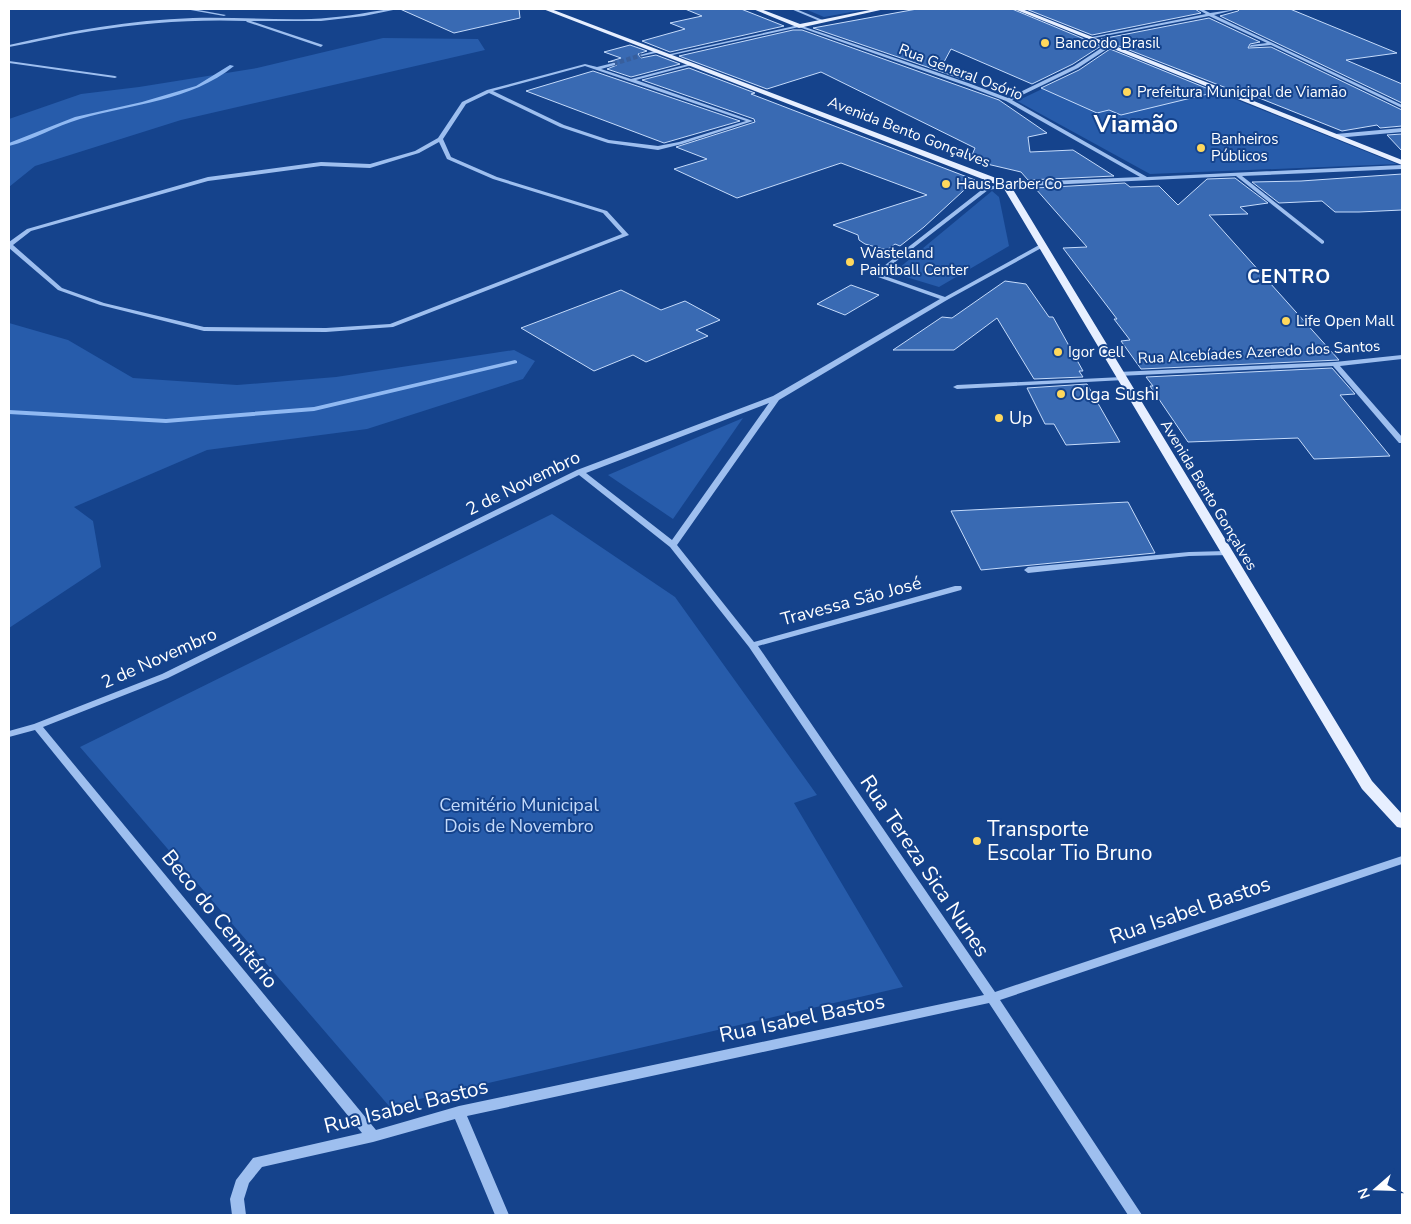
<svg xmlns="http://www.w3.org/2000/svg" width="1411" height="1224" font-family="'Nunito Sans',sans-serif">
<style>
.green{fill:#275cab}
.lines{fill:none;stroke-linecap:round;stroke-linejoin:round}
.stream{fill:#90b9f2;fill-rule:evenodd}
.building{fill:#396ab3;stroke:#c5dbfb}
.minor-tunnel{stroke:#385f9d;stroke-width:4.5;stroke-dasharray:4.5 2.5;stroke-linecap:butt}
.minor{fill:#9ebfef;fill-rule:evenodd}
.major{fill:#e7efff;fill-rule:evenodd}
.poi-dot{fill:#ffd85d;stroke:#15438c;stroke-width:2}
.labels{text-anchor:middle;dominant-baseline:central;stroke-width:4;stroke-linejoin:round;paint-order:stroke}
.far-poi-label{font-size:15px;fill:#fff;stroke:#15438c;text-anchor:start}
.far-street-label{font-size:15px;fill:#fff;stroke:#15438c}
.poi-label{font-size:18px;fill:#fff;stroke:#15438c;text-anchor:start}
.street-label{font-size:18px;fill:#fff;stroke:#15438c}
.park-label{font-size:18px;fill:#c5dbfb;stroke:#15438c}
.far-district-label{font-size:19px;font-weight:bold;letter-spacing:1px;fill:#fff;stroke:#15438c}
.near-poi-label{font-size:21px;fill:#fff;stroke:#15438c;text-anchor:start}
.near-street-label{font-size:21px;fill:#fff;stroke:#15438c}
.far-town-label{font-size:24px;font-weight:bold;fill:#fff;stroke:#15438c}
</style>
<rect width="100%" height="100%" fill="#15438c"/>
<g class="green">
<path d="M805 9H868L824 17Z"/>
<path d="M383 38 478 39 485 50 181 120 35 166 9 187V119L81 94 139 87 257 68Z"/>
<path d="M1110 49 1397 164 1150 174 1017 101 1084 69Z"/>
<path d="M992 191 999 197 1009 246 939 287 893 273Z"/>
<path d="M9 323 68 340 133 378 237 385 336 377 514 350 535 361 523 379 367 429 207 450 74 507 93 521 101 567 9 628Z"/>
<path d="M743 418 673 519 608 475Z"/>
<path d="M552 514 675 597 817 795 794 803 903 987 389 1106 80 747Z"/>
</g>
<g class="lines">
<g class="stream">
<path d="M230 65 234 66C191 101 132 104 80 119 56 126 33 140 9 146V143L75 117 142 102 196 86Z"/>
<path d="M515 360 517 361V363L314 411 166 423 9 414V410L166 419 314 407Z"/>
</g>
</g>
<g class="building">
<path d="M400 9H519L520 18 454 33Z"/>
<path d="M685 9H741L784 26 670 52 642 41 685 29 670 23 702 16Z"/>
<path d="M917 9H1012L1101 46 1073 64 1032 84 951 49 944 62 974 83 813 28Z"/>
<path d="M1026 9H1195L1201 13 1092 35Z"/>
<path d="M1240 9H1290L1397 53 1346 60 1402 84V103L1220 16 1238 11Z"/>
<path d="M1209 18 1260 42 1250 44 1248 48 1271 47 1402 110V126L1380 128 1377 125 1342 131 1234 88 1229 89 1101 39Z"/>
<path d="M793 30H802L999 100 1047 133 1028 137 1030 152 1073 150 1114 176 1028 180 1021 172 970 160 975 148 821 72 767 89 679 56Z"/>
<path d="M630 45 647 51 638 54 641 58 656 55 680 64 631 77 607 69 617 65 615 61 608 62 621 58 604 52Z"/>
<path d="M1110 49 1216 92 1121 115 1109 110 1097 113 1041 88 1079 70Z"/>
<path d="M689 68 755 93 751 94 975 180 924 227 900 246 895 244 887 250 865 244 859 240 858 235 833 225 927 195 841 163 737 198 674 169 707 159 676 147 755 122 754 119 642 80Z"/>
<path d="M593 71 740 121 664 143 526 91Z"/>
<path d="M1402 134V151L1387 135Z"/>
<path d="M1402 174V210L1359 212H1335L1322 201 1279 203 1252 182 1301 181Z"/>
<path d="M1235 178 1268 203 1240 207 1248 214 1209 215 1339 360 1141 369 1121 341 1130 340 1114 319H1117L1063 248 1087 247 1035 188 1125 183 1130 187 1159 186 1178 205 1207 179Z"/>
<path d="M1005 281 1026 284 1049 317H1053L1083 371H1079L1083 377 1034 379 997 318 954 350H893L942 317 952 318Z"/>
<path d="M851 285 879 295 845 315 817 304Z"/>
<path d="M621 290 661 310 685 301 720 320 696 330 708 336 646 362 633 355 594 371 521 328Z"/>
<path d="M1332 368 1355 394 1340 395 1390 456 1314 459 1298 438 1188 442 1150 386H1153L1146 377Z"/>
<path d="M1087 384 1120 442 1066 445 1054 424H1045L1027 388Z"/>
<path d="M1128 502 1155 553 981 570 951 511Z"/>
</g>
<g class="lines">
<path class="minor-tunnel" d="M613 64 642 55"/>
<g class="minor">
<path d="M185 9H193L226 15 224 16Z"/>
<path d="M390 9H398L364 16 321 21H251L323 45 321 47 247 22 246 21C194 19 143 23 92 31 64 35 37 42 9 47V45C69 31 131 20 193 18 233 17 272 20 311 19 338 18 364 13 390 9Z"/>
<path d="M791 9H796L825 21 822 22Z"/>
<path d="M1197 9H1202L1210 13 1238 9 1214 15 1402 105V108L1271 45 1249 47 1251 45 1267 43 1209 16 1089 39 1087 38 1206 14Z"/>
<path d="M799 25 971 84 1008 98 1074 66 1106 45H1110V47L1078 68 1012 100 1147 177 1402 165V169L1242 176 1324 241V243L1322 244 1236 176 1006 187 988 190 881 273 882 275 945 297 1041 244H1045V246L947 300 779 400 677 545 754 642 955 586H961L962 588 961 590 758 646 995 992 1402 856V864L1000 1000 1142 1215H1128L989 1003 467 1116 509 1215H495L455 1119 373 1142 262 1167 249 1183 244 1199 246 1215H232L230 1199 236 1180 253 1158 362 1133 35 730 9 737V731L34 724 162 674 577 470 773 396 940 299 878 277 875 273 984 188 1006 183 1140 177 1006 101 967 86 799 27 668 56 666 55ZM769 403 672 540 586 473ZM579 475 670 547 749 647 984 995 459 1106 376 1130 43 727 168 678Z"/>
<path d="M658 50 660 52 642 56 640 55Z"/>
<path d="M9 61 115 76 117 77 115 78 9 63Z"/>
<path d="M613 63H615V65L601 69 631 79 692 63V65L636 80 753 121 682 144 658 150 608 143 560 127 489 93 466 104 443 139 451 157 497 177 607 211 629 235 393 327 326 332 204 331 100 305 58 290 9 248V242L27 229 208 177 321 162 370 164 415 151 438 138 462 102 487 90 585 64 597 67ZM585 66 746 121 679 142 658 146 609 140 564 125 493 91ZM439 142 447 159 493 179 603 213 622 234 390 324 326 328 204 327 104 303 62 288 13 245 31 231 208 181 321 166 370 168 419 153Z"/>
<path d="M1402 128V132L1336 138 1333 136 1336 134Z"/>
<path d="M1402 355V359L1340 366 1402 437V443H1399L1333 366 1118 376 1115 374 1118 372 1335 362Z"/>
<path d="M1122 377 1125 379 1124 380 957 389 953 387 957 385Z"/>
<path d="M1226 551H1229L1230 553 1229 555 1189 556 1028 573 1024 570 1028 567 1189 552Z"/>
</g>
<g class="major">
<path d="M543 9H551L1009 183 1372 781 1402 814V828L1397 827 1362 789 1003 187Z"/>
<path d="M753 9H761L800 24 875 9H885L799 28Z"/>
<path d="M1014 9H1022L1402 160V165Z"/>
</g>
</g>
<g class="poi-dot">
<circle cx="1045" cy="43" r="5"/>
<circle cx="1127" cy="92" r="5"/>
<circle cx="1201" cy="148" r="5"/>
<circle cx="946" cy="184" r="5"/>
<circle cx="850" cy="262" r="5"/>
<circle cx="1286" cy="321" r="5"/>
<circle cx="1058" cy="352" r="5"/>
<circle cx="1061" cy="394" r="5"/>
<circle cx="999" cy="418" r="5"/>
<circle cx="977" cy="841" r="5"/>
</g>
<g class="labels">
<g class="far-poi-label">
<text x="1055" y="43">Banco do Brasil</text>
<text x="1137" y="92">Prefeitura Municipal de Viamão</text>
<text x="1211" y="139">Banheiros<tspan x="1211" dy="17">Públicos</tspan></text>
<text x="956" y="184">Haus Barber Co</text>
<text x="860" y="253">Wasteland<tspan x="860" dy="17">Paintball Center</tspan></text>
<text x="1296" y="321">Life Open Mall</text>
<text x="1068" y="352">Igor Cell</text>
</g>
<g class="far-street-label">
<text transform="translate(961 72) rotate(21)">Rua General Osório</text>
<text transform="translate(909 132) rotate(21)">Avenida Bento Gonçalves</text>
<text transform="translate(1259 352) rotate(-3)">Rua Alcebíades Azeredo dos Santos</text>
<text transform="translate(1209 495) rotate(59)">Avenida Bento Gonçalves</text>
</g>
<g class="poi-label">
<text x="1071" y="394">Olga Sushi</text>
<text x="1009" y="418">Up</text>
</g>
<g class="street-label">
<text transform="translate(523 483) rotate(-26)">2 de Novembro</text>
<text transform="translate(851 601) rotate(-15)">Travessa São José</text>
<text transform="translate(159 658) rotate(-24)">2 de Novembro</text>
</g>
<g class="park-label">
<text x="519" y="805">Cemitério Municipal<tspan x="519" dy="21">Dois de Novembro</tspan></text>
</g>
<g class="far-district-label">
<text x="1289" y="277">CENTRO</text>
</g>
<g class="near-poi-label">
<text x="987" y="829">Transporte<tspan x="987" dy="24">Escolar Tio Bruno</tspan></text>
</g>
<g class="near-street-label">
<text transform="translate(925 866) rotate(56)">Rua Tereza Sica Nunes</text>
<text transform="translate(1190 910) rotate(-19)">Rua Isabel Bastos</text>
<text transform="translate(220 919) rotate(51)">Beco do Cemitério</text>
<text transform="translate(802 1018) rotate(-12)">Rua Isabel Bastos</text>
<text transform="translate(406 1106) rotate(-14)">Rua Isabel Bastos</text>
</g>
<g class="far-town-label">
<text x="1136" y="124">Viamão</text>
</g>
</g>
<rect width="1411" height="1224" fill="none" stroke="#ffffff" stroke-width="20"/>
<g transform="translate(1376 1189) rotate(250)" stroke="#15438c" stroke-width="4" paint-order="stroke">
<path d="M0-4L9 19L0 12L-9 19Z" fill="#ffffff"/>
<text y="-8" font-size="14" font-weight="bold" text-anchor="middle" fill="#ffffff">N</text>
</g>
</svg>
